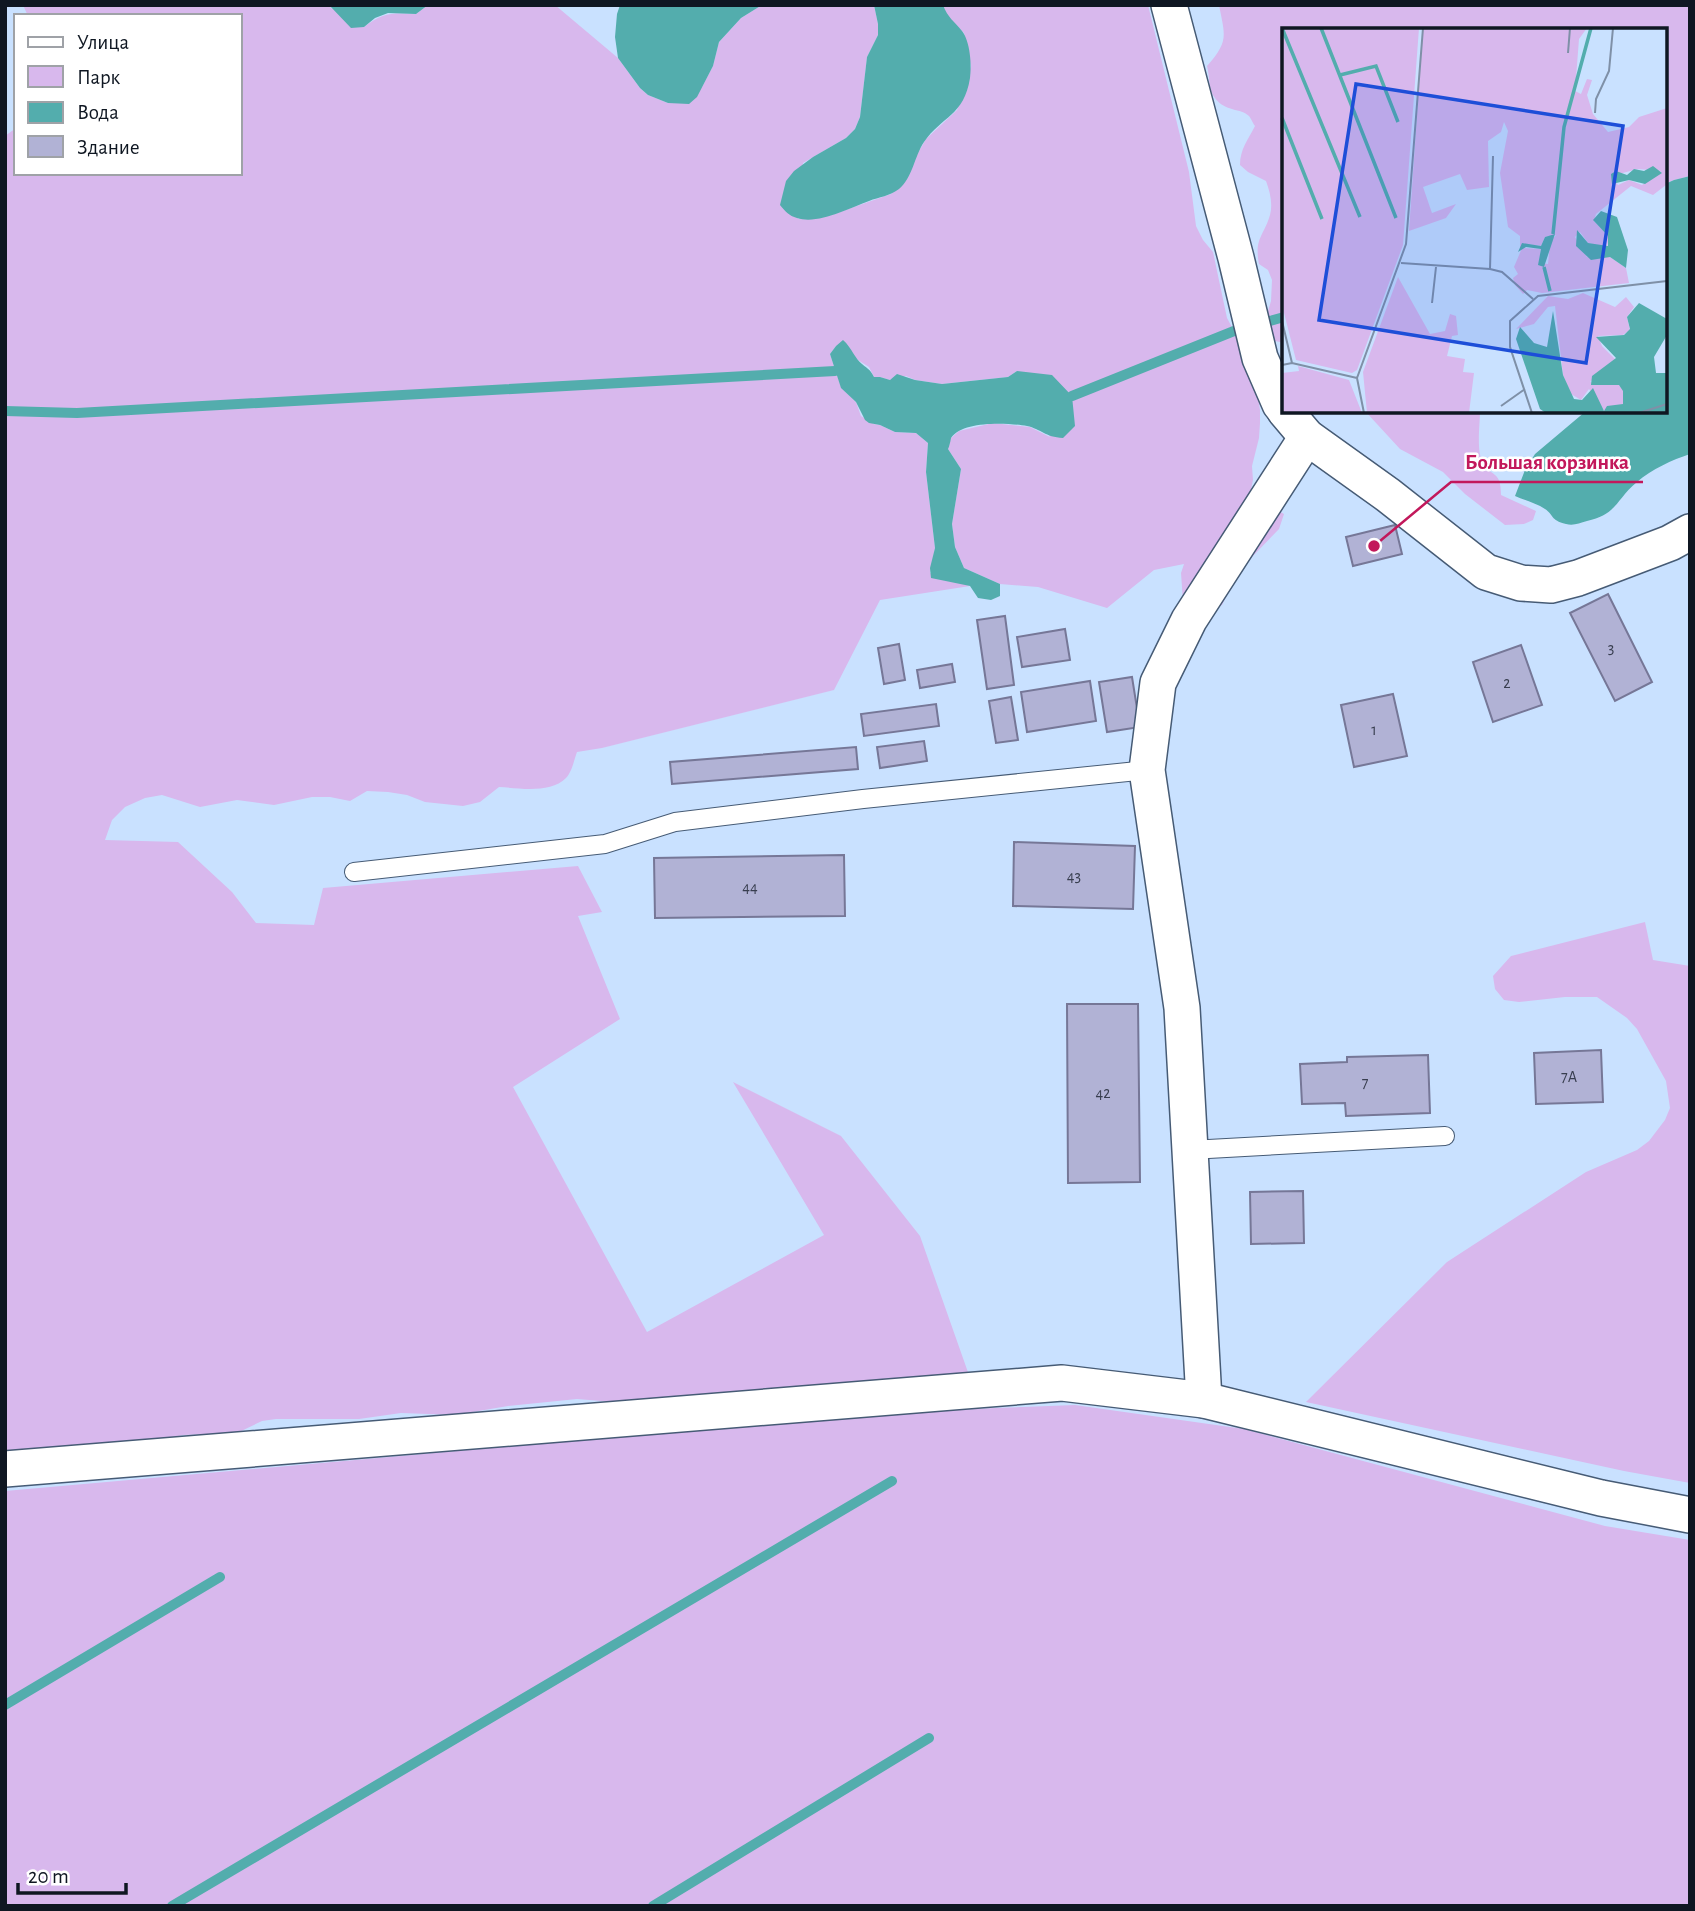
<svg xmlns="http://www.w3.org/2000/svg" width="1695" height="1911" font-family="'Alegreya Sans',sans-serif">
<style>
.green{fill:#d8b8ed}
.water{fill:#53adad}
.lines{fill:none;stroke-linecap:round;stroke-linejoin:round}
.stream{stroke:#53adad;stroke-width:10}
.building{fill:#b1b2d5;stroke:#767797;stroke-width:2}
.lane-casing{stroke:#465b75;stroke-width:20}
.street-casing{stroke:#465b75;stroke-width:38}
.lane{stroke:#fff;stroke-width:18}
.street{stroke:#fff;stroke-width:35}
.labels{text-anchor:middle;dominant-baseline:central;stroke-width:5;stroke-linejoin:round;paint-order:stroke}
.number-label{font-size:16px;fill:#383e4f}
.inset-river{fill:none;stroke:#53adad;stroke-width:3.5}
.inset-road{fill:none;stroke:#7f90a7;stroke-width:2}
.view{fill:#1d4ed8;fill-opacity:0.15;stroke:#1d4ed8;stroke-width:3.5}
.inset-edge{fill:none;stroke:#0f1722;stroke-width:3.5}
.leader{fill:none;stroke:#c2185b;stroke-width:2.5}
.callout-dot{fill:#c2185b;stroke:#fff;stroke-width:2.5}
.callout-label{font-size:21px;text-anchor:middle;font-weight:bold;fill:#c2185b;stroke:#fff;stroke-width:5;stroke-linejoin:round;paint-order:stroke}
</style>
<rect width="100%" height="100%" fill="#c9e1ff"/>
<g class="green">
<path d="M23 5H329L331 8 364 27C383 12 393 13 416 14L428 5H555L618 58 640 88 648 95 668 103 702 87 713 66 719 42 741 18 762 5H874L878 24V35L867 57 860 117 855 129 846 138 803 163 798 219 831 215 891 194 907 179 915 158 926 139 957 110 971 66 964 33 947 16 943 5H1148L1189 172 1196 226 1203 240 1213 252 1227 318 1241 344 1256 384 1260 410V423L1259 438 1252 466 1253 480 1250 494 1284 514 1279 529 1251 558 1234 580 1222 605 1210 610 1183 602 1181 573 1184 564 1154 570 1107 608 1038 587 1000 584 964 568 955 547 952 524 961 469 948 449 951 438 959 431 993 423 1030 427 1050 437 1017 371 1008 377 942 384 915 380 906 376 890 380 880 377H874L869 367 836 346 830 354 841 387 856 402 861 416 874 424 880 425 895 432 916 433 928 443 926 472 935 548 930 573 970 586 880 600 834 690 602 748 577 752C574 760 572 772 566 778 550 794 519 788 499 787L480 802 463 806 425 802 407 795 388 792 367 791 350 801 330 797H312L274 805 237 800 200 807 162 795 145 798 125 807 112 820 105 840 178 842 232 892 256 923 314 925 323 888 578 866 602 912 578 916 620 1019 513 1087 647 1332 824 1235 733 1082 841 1136 920 1236 970 1378 626 1403 577 1399 508 1406 455 1415 401 1413 359 1419H276L262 1421 237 1433 183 1435 170 1438 146 1451 5 1452V136L16 128V173H240V16H28Z"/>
<path d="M1219 5H1690V176L1674 180 1665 184V30H1284V343L1271 340 1265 321 1271 301 1272 280 1268 270 1259 264C1254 238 1264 236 1270 215 1273 204 1270 192 1266 181L1248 172 1240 165C1240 149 1248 140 1255 126 1254 125 1250 117 1249 116 1241 108 1225 112 1215 98 1208 90 1210 76 1207 66 1229 41 1225 36 1219 5Z"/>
<path d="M1365 411H1480C1480 425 1476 451 1483 463 1491 478 1501 469 1501 495L1536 511 1533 520 1524 524 1505 525 1465 494 1443 472 1400 449Z"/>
<path d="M1645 922 1653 960 1690 966V1483L1624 1471 1306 1402 1447 1262 1586 1172 1637 1150 1649 1141 1665 1120 1670 1108 1666 1081 1637 1029 1627 1018 1597 997H1565L1519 1002 1504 1000 1495 989 1493 976 1511 956Z"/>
<path d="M1075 1405 1244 1429 1605 1526 1690 1540V1906H5V1491L863 1415 995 1408Z"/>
</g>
<g class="water">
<path d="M329 5H428L416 14 388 13 375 18 364 27 351 28Z"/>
<path d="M620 5H762L741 18 719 42 713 66 697 97 689 104 668 103 648 95 640 88 618 58 615 37 617 14Z"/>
<path d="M874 5H943C948 18 954 21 962 31 970 41 972 65 970 78 964 116 942 116 924 142 914 157 913 177 899 189 890 196 879 197 869 201 849 208 818 225 797 218 789 216 785 211 780 205L786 181 794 171 813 157 846 138 855 129 860 117 867 57 878 35V24Z"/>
<path d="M1690 176V454C1672 460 1652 469 1637 482 1616 499 1618 514 1587 521 1579 523 1574 526 1566 524 1550 520 1554 515 1545 509 1536 503 1524 500 1515 496L1525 470 1535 454 1586 411H1665V184L1674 180Z"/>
<path d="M843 340C852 348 855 359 862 364 869 370 869 368 874 377H880L890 380 897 374 915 380 942 384 1008 377 1017 371 1052 375 1072 396 1075 426 1063 438C1045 437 1041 429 1027 426 1009 423 963 420 951 438 951 439 949 448 948 449L961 469 952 524 955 547 964 568 1000 584V596L991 600 978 598 970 586 931 578 930 568 935 548 926 472 928 443 916 433 895 432 880 425 869 423 865 420 856 402 841 388 830 354 836 346Z"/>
</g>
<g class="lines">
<g class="stream">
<path d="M1270 321 1284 317"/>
<path d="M1072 396 1234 331"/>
<path d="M5 411 77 413 835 371"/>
<path d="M5 1705 220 1577"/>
<path d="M172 1906 892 1481"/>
<path d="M653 1906 929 1738"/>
</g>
</g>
<g class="building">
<path d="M1395 525 1402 554 1353 566 1346 537Z"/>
<path d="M1608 594 1652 682 1615 701 1570 613Z"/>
<path d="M1005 616 1014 685 987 689 977 620Z"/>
<path d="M1065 629 1070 660 1022 667 1017 637Z"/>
<path d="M899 644 905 680 884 684 878 648Z"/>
<path d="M1521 645 1542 705 1493 722 1473 662Z"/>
<path d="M952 664 955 682 920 688 917 670Z"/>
<path d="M1132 677 1140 727 1107 732 1099 682Z"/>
<path d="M1090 681 1096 721 1027 732 1021 692Z"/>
<path d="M1393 694 1407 756 1354 767 1341 705Z"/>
<path d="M1011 697 1018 740 996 743 989 701Z"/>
<path d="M936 704 939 726 864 736 861 714Z"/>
<path d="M924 741 927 761 880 768 877 747Z"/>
<path d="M856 747 858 769 672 784 670 762Z"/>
<path d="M1014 842 1135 846 1133 909 1013 906Z"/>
<path d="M844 855 845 916 655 918 654 858Z"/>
<path d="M1067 1004H1138L1140 1182 1068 1183Z"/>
<path d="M1601 1050 1603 1102 1536 1104 1534 1053Z"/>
<path d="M1428 1055 1430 1113 1346 1116 1345 1103 1302 1104 1300 1064 1347 1062V1057Z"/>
<path d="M1303 1191 1304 1243 1251 1244 1250 1192Z"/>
</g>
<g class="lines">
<defs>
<g id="lane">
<path d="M354 872 605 844 675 822 863 799 1147 770"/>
<path d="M1190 1150 1445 1136"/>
</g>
<g id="street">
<path d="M1169 5 1236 258 1260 358 1280 404 1284 409"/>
<path d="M1285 411 1307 437 1388 495 1486 572 1521 583 1551 585 1578 578 1670 543 1690 532"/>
<path d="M1204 1400 1182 1008 1147 770 1158 683 1189 620 1307 437"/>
<path d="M5 1469 1062 1383 1204 1400 1601 1498 1690 1515"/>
</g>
</defs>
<use href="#lane" class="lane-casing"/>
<use href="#street" class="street-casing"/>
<use href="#lane" class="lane"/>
<use href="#street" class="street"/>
</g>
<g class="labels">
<g class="number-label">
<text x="1611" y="648">3</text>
<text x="1507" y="683">2</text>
<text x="1374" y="730">1</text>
<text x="1074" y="876">43</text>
<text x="750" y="887">44</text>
<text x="1569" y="1077">7А</text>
<text x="1365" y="1083">7</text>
<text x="1103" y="1093">42</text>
</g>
</g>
<g transform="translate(1282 28)">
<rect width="385" height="385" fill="#c9e1ff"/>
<path d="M0 0H137L121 217 75 342 70 345 14 332 0 277ZM141 0H305L297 11 293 63 299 66 305 51 310 52 305 67 311 86 326 104 347 99 357 89 385 80 384 157 371 167 349 158 314 186 312 193 327 209 325 219 306 215 298 204 293 209 305 229H328L344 240 347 255 260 265 245 262 241 266 233 257 231 250 236 246 232 239 240 220 259 221 257 235 266 236 268 214 274 207 263 209 259 218 244 216 238 220V208L226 199 218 145 226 103 222 94 219 104 206 113 207 159 185 162 178 146 141 159 150 185 174 176 164 190 127 203ZM356 141 379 143 360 157 347 152 336 157 329 148ZM116 249 148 306 163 303 168 286 174 288 176 307 170 308 165 328 183 331 181 344 192 345 187 385H85L81 344ZM301 265 333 279 344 269 352 279 345 289 348 302 341 307 316 308 320 318 334 332 308 354 337 357 341 361 342 376 322 383 307 361 299 372 289 366 281 347 273 278 266 279 252 296 234 301 266 268 286 271ZM16 338 67 352 80 385H0V345L17 343Z" fill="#d8b8ed" fill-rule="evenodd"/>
<path d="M371 138 380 145 363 156 347 152 330 156 329 146 334 143 345 147 352 141 362 143ZM319 183 335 189 346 222 344 240 328 229 309 232 294 218 295 202 306 215 326 218V208L311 192ZM273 206 262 239 256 237 259 221 244 219 236 224 240 215 259 218 263 209ZM357 275 385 291V307L372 329 374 345H385V385H264L258 381 234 311 238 299 252 315 265 319 271 283 281 347 292 371 300 372 311 360 322 383 325 378 341 376V363L337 357H309L310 348 334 330 314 309 342 307 348 301 345 289Z" fill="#53adad"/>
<path class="inset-river" d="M0 0 78 189M39 0 114 190M58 47 94 38 116 94M0 90 40 191M271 206 282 99 309 0M262 239 268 263"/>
<path class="inset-road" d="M286 25 288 0M313 85 314 71 327 43 331 0M119 235 208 241 220 244 251 271M208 241 211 128M150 275 154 239M0 293 10 335M0 337 10 335 75 350M219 378 243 361M82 385 75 350 124 216 141 0M250 385 228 319V293L256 268 385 253M357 385 385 376"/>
<path class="view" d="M74 56 341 98 304 335 37 292Z"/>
<rect width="385" height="385" class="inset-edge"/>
</g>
<path class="leader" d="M1374 546L1451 482H1643"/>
<circle class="callout-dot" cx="1374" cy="546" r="7"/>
<g class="callout-label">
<text x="1547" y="469">Большая корзинка</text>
</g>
<rect width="1695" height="1911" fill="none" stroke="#0f1722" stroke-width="14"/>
<rect x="14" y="14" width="228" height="161" fill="#ffffff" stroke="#9fa2a7" stroke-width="2"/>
<rect x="28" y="37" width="35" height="10" fill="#ffffff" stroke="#9fa2a7" stroke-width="2"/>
<text x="77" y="49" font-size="21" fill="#0f1722">Улица</text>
<rect x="28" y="66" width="35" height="21" fill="#d8b8ed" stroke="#9fa2a7" stroke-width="2"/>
<text x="77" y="84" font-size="21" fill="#0f1722">Парк</text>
<rect x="28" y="102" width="35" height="21" fill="#53adad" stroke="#9fa2a7" stroke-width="2"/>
<text x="77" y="119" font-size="21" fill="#0f1722">Вода</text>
<rect x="28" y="136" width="35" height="21" fill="#b1b2d5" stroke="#9fa2a7" stroke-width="2"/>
<text x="77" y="154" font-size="21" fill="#0f1722">Здание</text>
<path d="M18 1883v10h108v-10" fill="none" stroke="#0f1722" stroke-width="3.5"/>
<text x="28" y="1883" font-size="21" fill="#0f1722" stroke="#ffffff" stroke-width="5" paint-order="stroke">20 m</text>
</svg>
